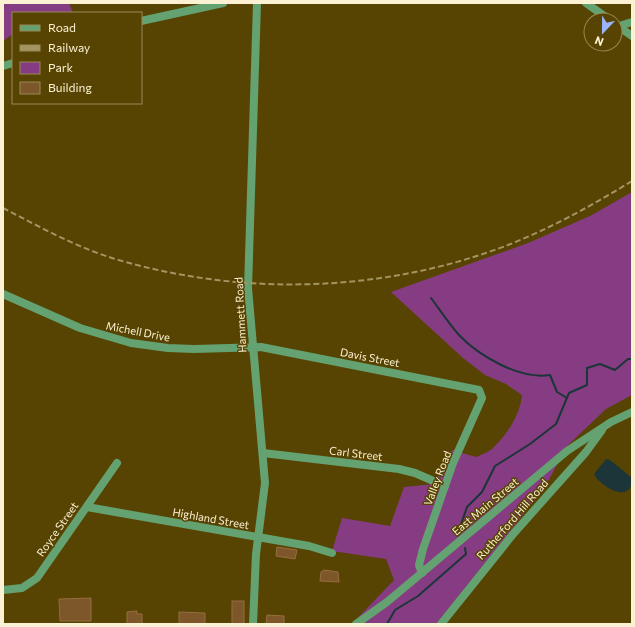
<svg xmlns="http://www.w3.org/2000/svg" width="635" height="627" font-family="Commissioner,sans-serif">
<style>
.green{fill:#863c82}
.water{fill:#1c3539}
.lines{fill:none;stroke-linecap:round;stroke-linejoin:round}
.stream{stroke:#1c3539;stroke-width:2}
.building{fill:#7d5729;stroke:#956e40}
.minor{stroke:#64a271;stroke-width:8}
.tertiary{stroke:#64a271;stroke-width:8}
.rail{stroke:#a39462;stroke-width:2;stroke-dasharray:6 3;stroke-linecap:butt}
.labels{text-anchor:middle;dominant-baseline:central;stroke-width:3;stroke-linejoin:round;paint-order:stroke}
.street-label{font-size:11px;fill:#fcf1d3;stroke:#574402}
</style>
<rect width="100%" height="100%" fill="#574402"/>
<g class="green">
<path d="M3 3H69L73 13H13V34L3 41Z"/>
<path d="M632 192V395L606 409 567 446 544 489 436 624H352L394 580 386 559 332 551 342 518 390 526 404 487 434 484 452 450 476 457C481 455 488 452 492 449 507 435 520 415 522 395L506 384 485 375 463 358 391 292 528 243 590 216Z"/>
</g>
<path class="water" d="M606 459 610 460 632 478C633 505 601 488 594 474Z"/>
<g class="lines">
<g class="stream">
<path d="M431 298C440 310 449 324 459 335 479 356 520 380 550 375L557 392 567 398"/>
<path d="M458 533 467 507 482 492 495 466 530 444 556 424 569 393 587 385V368L600 364 615 370 628 359H632"/>
<path d="M387 624 395 610 418 596 466 554 465 548"/>
</g>
</g>
<g class="building">
<path d="M277 547 297 550 295 559 276 556Z"/>
<path d="M324 570 338 572 339 582 320 581 321 572Z"/>
<path d="M91 598V621H60L59 599Z"/>
<rect x="232" y="601" width="12" height="23"/>
<path d="M137 611V614H142V624H127V612Z"/>
<path d="M179 612 205 613V624H179Z"/>
<path d="M267 615 284 616V624H266Z"/>
</g>
<g class="lines">
<g class="minor">
<path d="M586 3 610 20"/>
<path d="M141 21 223 3"/>
<path d="M615 24 632 36"/>
<path d="M619 26 632 22"/>
<path d="M3 66 13 63"/>
<path d="M3 294 80 328 131 343 168 348 194 349 261 347 479 390 482 398 453 463 423 549 419 565 422 573"/>
<path d="M263 453 399 469 415 473 445 486"/>
<path d="M87 507 309 546 332 553"/>
<path d="M3 590 22 588 37 578 117 463"/>
<path d="M253 624 256 554 265 483 248 288 257 3"/>
<path d="M441 624 514 533 586 452 602 430"/>
</g>
<path class="tertiary" d="M356 624 387 602 567 451 611 422 632 412"/>
<path class="rail" d="M3 208C38 226 74 246 112 258 240 297 383 293 508 245 551 228 593 205 632 181"/>
</g>
<g class="labels">
<g class="street-label">
<text transform="translate(240 315) rotate(-93)">Hammett Road</text>
<text transform="translate(138 331) rotate(11)">Michell Drive</text>
<text transform="translate(370 357) rotate(11)">Davis Street</text>
<text transform="translate(356 453) rotate(7)">Carl Street</text>
<text transform="translate(437 478) rotate(-69)">Valley Road</text>
<text transform="translate(485 506) rotate(-40)">East Main Street</text>
<text transform="translate(211 518) rotate(10)">Highland Street</text>
<text transform="translate(512 519) rotate(-49)">Rutherford Hill Road</text>
<text transform="translate(57 529) rotate(-55)">Royce Street</text>
</g>
</g>
<rect width="635" height="627" fill="none" stroke="#fcf1d3" stroke-width="8"/>
<rect x="12" y="12" width="130" height="92" fill="#574402" stroke="#998956"/>
<rect x="20" y="25" width="20" height="6" fill="#64a271" stroke="#998956"/>
<text x="48" y="32" font-size="12" fill="#fcf1d3">Road</text>
<rect x="20" y="45" width="20" height="6" fill="#a39462" stroke="#998956"/>
<text x="48" y="52" font-size="12" fill="#fcf1d3">Railway</text>
<rect x="20" y="62" width="20" height="12" fill="#863c82" stroke="#998956"/>
<text x="48" y="72" font-size="12" fill="#fcf1d3">Park</text>
<rect x="20" y="82" width="20" height="12" fill="#7d5729" stroke="#998956"/>
<text x="48" y="92" font-size="12" fill="#fcf1d3">Building</text>
<g transform="translate(603 32) rotate(202)"><circle r="19" fill="#574402" stroke="#998956"/>
<path d="M0-3L7 15L0 10L-7 15Z" fill="#9cb4fd"/>
<text y="-6" font-size="11" font-weight="bold" text-anchor="middle" fill="#fcf1d3">N</text>
</g>
</svg>
